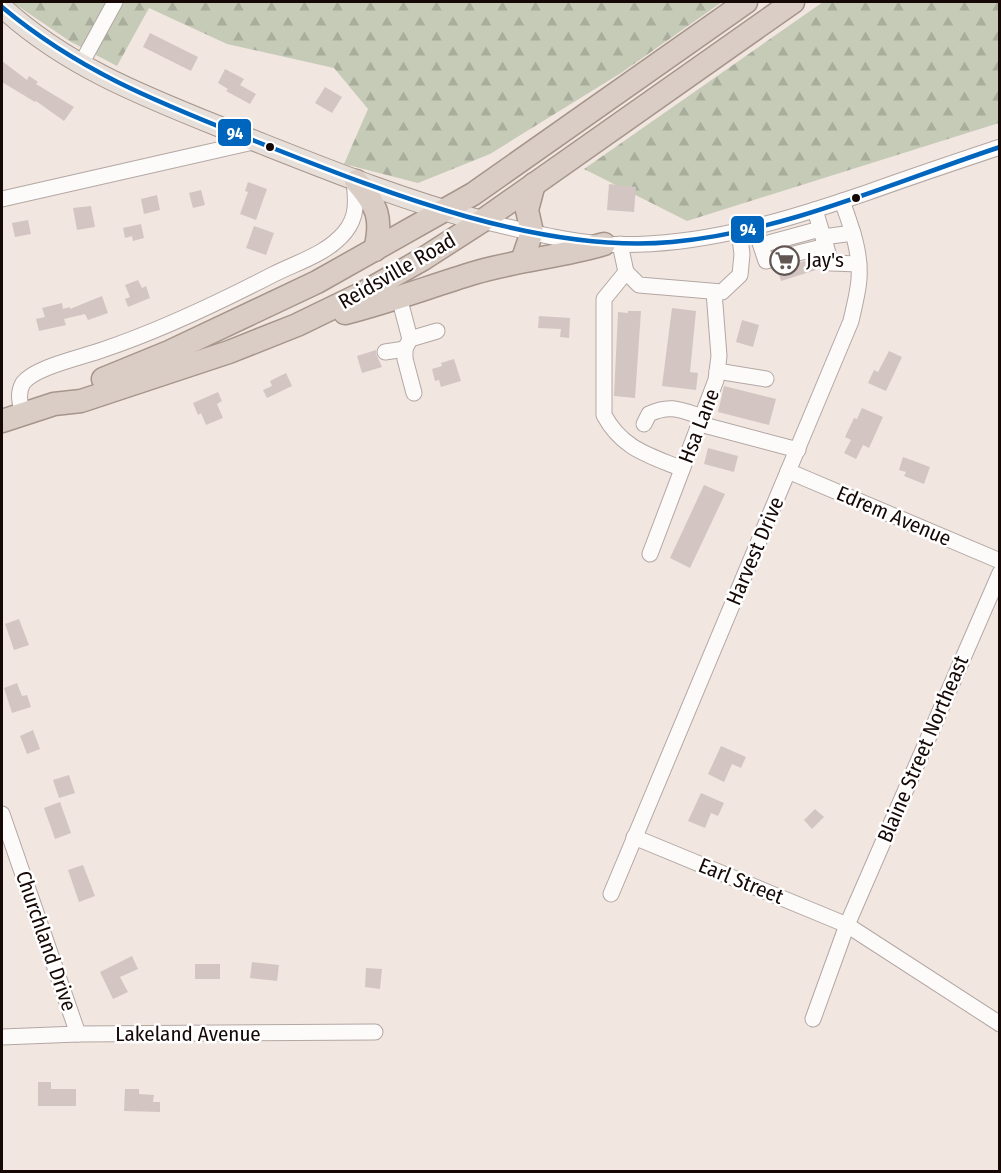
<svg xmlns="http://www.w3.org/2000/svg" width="1001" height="1173" font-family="'Fira Sans Condensed',sans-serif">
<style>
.forest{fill:url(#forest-firs)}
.building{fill:#d3c6c2}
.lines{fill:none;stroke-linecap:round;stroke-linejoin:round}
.minor-casing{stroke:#b3a7a3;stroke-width:17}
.major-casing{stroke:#a6958a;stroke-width:22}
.highway-casing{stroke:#a6958a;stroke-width:25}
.minor{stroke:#fdfbfa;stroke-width:15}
.major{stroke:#e7dfda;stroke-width:20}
.highway{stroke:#d9cdc5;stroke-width:22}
.bus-1-casing{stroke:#fff;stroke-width:9}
.bus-1{stroke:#0065bd;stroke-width:4.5}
.bus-dot{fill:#150805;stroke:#fff;stroke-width:2}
.labels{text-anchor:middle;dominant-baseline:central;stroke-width:5;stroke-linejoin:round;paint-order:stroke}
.poi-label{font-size:21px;fill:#150805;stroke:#fff;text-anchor:start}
.street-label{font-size:21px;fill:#150805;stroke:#fff}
.line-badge{stroke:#fff;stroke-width:2}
.badge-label{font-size:16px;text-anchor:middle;font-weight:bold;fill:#fff}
</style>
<defs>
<pattern id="forest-firs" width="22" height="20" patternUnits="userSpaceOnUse" patternTransform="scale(1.5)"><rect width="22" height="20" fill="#c6cbb7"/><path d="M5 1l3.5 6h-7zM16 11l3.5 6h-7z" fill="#a9ad9c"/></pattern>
</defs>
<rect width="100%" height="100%" fill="#f2e6e1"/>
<g class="forest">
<path d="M12 2H722L621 73 490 154 418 183 344 164 368 109 334 68 227 44 149 8 117 66 71 42Z"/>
<path d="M823 2H999V123L687 221 584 169Z"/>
</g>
<g class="building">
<path d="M150 33 198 57 191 71 143 47Z"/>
<path d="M2 61 27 80 29 76 38 82 36 84 74 107 64 121 36 101 35 102 2 82Z"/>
<path d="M225 69 244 79 240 85 256 94 250 104 226 91 228 89 218 83Z"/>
<path d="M325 87 342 97 332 113 315 103Z"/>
<path d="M248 182 267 189 256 220 240 214 248 192 245 191Z"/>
<path d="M609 184 636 187 634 212 607 210Z"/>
<path d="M201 190 205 205 193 208 189 193Z"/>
<path d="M157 195 160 210 144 214 141 199Z"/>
<path d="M91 206 95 227 77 230 73 208Z"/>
<path d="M28 220 31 234 15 237 12 223Z"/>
<path d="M141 224 144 238 133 241 132 236 125 238 123 228Z"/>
<path d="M254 226 274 233 266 255 246 248Z"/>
<path d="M813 259 816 270 781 281 777 268Z"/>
<path d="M138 280 142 288 146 286 150 298 128 307 125 299 130 297 125 285Z"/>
<path d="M102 296 108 313 88 320 85 314 64 319 66 325 39 331 36 319 45 317 42 308 62 303 63 309 70 307V309Z"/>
<path d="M672 308 696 311 690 372 698 373 696 390 662 386Z"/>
<path d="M628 311H641L635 398 614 396 618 312 628 313Z"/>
<path d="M539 316 570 318 569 338 560 337 561 329 538 328Z"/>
<path d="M742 320 759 325 753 347 736 342Z"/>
<path d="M376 350V354L382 367 362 373 357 356Z"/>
<path d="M889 351 902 357 886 391 868 383 874 370 878 372Z"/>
<path d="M454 359 461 381 441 387 439 380 435 381 432 369 442 366 441 363Z"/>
<path d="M286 373 292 386 267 398 263 390 272 386 270 381Z"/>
<path d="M724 386 776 399 769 425 718 412Z"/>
<path d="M218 392 222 401 217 404 223 418 206 425 201 413 198 415 193 403Z"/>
<path d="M862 408 883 417 869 448 863 445 856 459 844 453 851 440 845 437 854 418 857 419Z"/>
<path d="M708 448 738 456 734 472 704 464Z"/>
<path d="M903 457 930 467 924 484 904 476 906 472 899 470Z"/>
<path d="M704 485 725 494 690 568 670 558Z"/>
<path d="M19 619 29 645 14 650 5 624Z"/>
<path d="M17 683 22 696 27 695 31 707 12 713 4 688Z"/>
<path d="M33 730 40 749 27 754 20 736Z"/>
<path d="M721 746 746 757 741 768 732 764 724 782 708 774Z"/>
<path d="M69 775 75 793 59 798 53 780Z"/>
<path d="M701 793 724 803 718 816 711 813 705 828 688 821Z"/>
<path d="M60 802 71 833 55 839 44 808Z"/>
<path d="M815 809 824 817 812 829 804 820Z"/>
<path d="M83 865 95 896 79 902 68 870Z"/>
<path d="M132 956 138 969 120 977 128 992 113 999 100 972Z"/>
<path d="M252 962 279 965 277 981 250 978Z"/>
<rect x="195" y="964" width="25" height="15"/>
<path d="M366 968 382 969 380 989 365 987Z"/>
<path d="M38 1082H51V1089H76V1106H38Z"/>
<path d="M125 1089H139V1094L154 1095 153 1102H160V1112L124 1111Z"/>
</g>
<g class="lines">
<defs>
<g id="minor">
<path d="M81 64 115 2"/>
<path d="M2 199 257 141"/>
<path d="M815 210 831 263 859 264"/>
<path d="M482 221C522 230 562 241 603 244 694 249 781 222 866 193 910 177 955 162 1000 147"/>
<path d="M755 228 766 261 826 246"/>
<path d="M823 237 853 233"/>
<path d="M620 244 626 272 639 285 722 292 740 275 742 254 739 231"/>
<path d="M761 245 820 229"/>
<path d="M626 272 604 299V415C622 449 649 455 682 469"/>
<path d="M399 297 410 339 405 349V359L414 393"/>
<path d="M410 339 437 331"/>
<path d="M385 352 405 349"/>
<path d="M717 371 766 379"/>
<path d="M23 414C20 404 17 393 23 383 35 367 83 357 102 350 162 330 218 303 274 274 298 262 327 254 345 232 358 216 356 200 354 180"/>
<path d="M644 424 649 414C670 404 681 410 702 417"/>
<path d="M700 424 798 450"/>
<path d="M788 471 1000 561"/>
<path d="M650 554 716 380 719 356 714 292"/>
<path d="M2 814 78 1034"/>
<path d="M634 837 847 925 1000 1024"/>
<path d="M611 894 851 321C854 307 858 293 859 279 861 252 851 226 842 201"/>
<path d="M813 1019 847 925 1000 573"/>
<path d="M2 1037 78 1034 375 1032"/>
</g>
<path id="major" d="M2 7C72 72 162 103 250 139 326 169 402 200 482 221"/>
<g id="highway">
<path d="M356 181C377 205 383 218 375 250"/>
<path d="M522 261 532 232 527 210 534 184"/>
<path d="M345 313C389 302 431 286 474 273 517 260 561 257 604 244"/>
<path d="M103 379 169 352 317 282 473 194 746 2"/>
<path d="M2 421 54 404 81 401 229 352 297 325 363 293 423 259 482 221 793 2"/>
</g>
</defs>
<use href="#minor" class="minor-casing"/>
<use href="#major" class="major-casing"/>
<use href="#highway" class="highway-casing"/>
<use href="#minor" class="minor"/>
<use href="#major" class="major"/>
<use href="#highway" class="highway"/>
<defs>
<path id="bus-1" d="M2 7C83 75 168 106 265 145 387 193 540 254 672 242 784 232 894 182 1000 147"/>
</defs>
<use href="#bus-1" class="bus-1-casing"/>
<use href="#bus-1" class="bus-1"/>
</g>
<defs>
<symbol id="supermarket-ring" viewBox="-11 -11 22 22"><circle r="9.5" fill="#fff" stroke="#625652" stroke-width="1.5"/><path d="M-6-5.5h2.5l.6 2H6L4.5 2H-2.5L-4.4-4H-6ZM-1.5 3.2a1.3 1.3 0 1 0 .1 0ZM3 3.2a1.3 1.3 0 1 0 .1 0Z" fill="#625652"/></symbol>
</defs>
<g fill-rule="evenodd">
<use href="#supermarket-ring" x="768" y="244" width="33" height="33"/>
</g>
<g class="bus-dot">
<circle cx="270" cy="147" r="5"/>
<circle cx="856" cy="198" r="5"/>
</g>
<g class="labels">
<g class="poi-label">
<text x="806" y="260">Jay's</text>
</g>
<g class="street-label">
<text transform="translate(397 271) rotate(-30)">Reidsville Road</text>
<text transform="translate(699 426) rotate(-69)">Hsa Lane</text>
<text transform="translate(894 516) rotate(23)">Edrem Avenue</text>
<text transform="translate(755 551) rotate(-67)">Harvest Drive</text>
<text transform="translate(923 749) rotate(-67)">Blaine Street Northeast</text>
<text transform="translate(741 881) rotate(22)">Earl Street</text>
<text transform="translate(46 941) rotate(71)">Churchland Drive</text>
<text x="188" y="1034">Lakeland Avenue</text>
</g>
</g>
<g class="line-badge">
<rect x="217" y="118" width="35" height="29" rx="6" fill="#0065bd"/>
<rect x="730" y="215" width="35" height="29" rx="6" fill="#0065bd"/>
</g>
<g class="badge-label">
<text x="235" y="139">94</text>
<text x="748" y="235">94</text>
</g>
<rect width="1001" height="1173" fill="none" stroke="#150805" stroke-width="6"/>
</svg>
